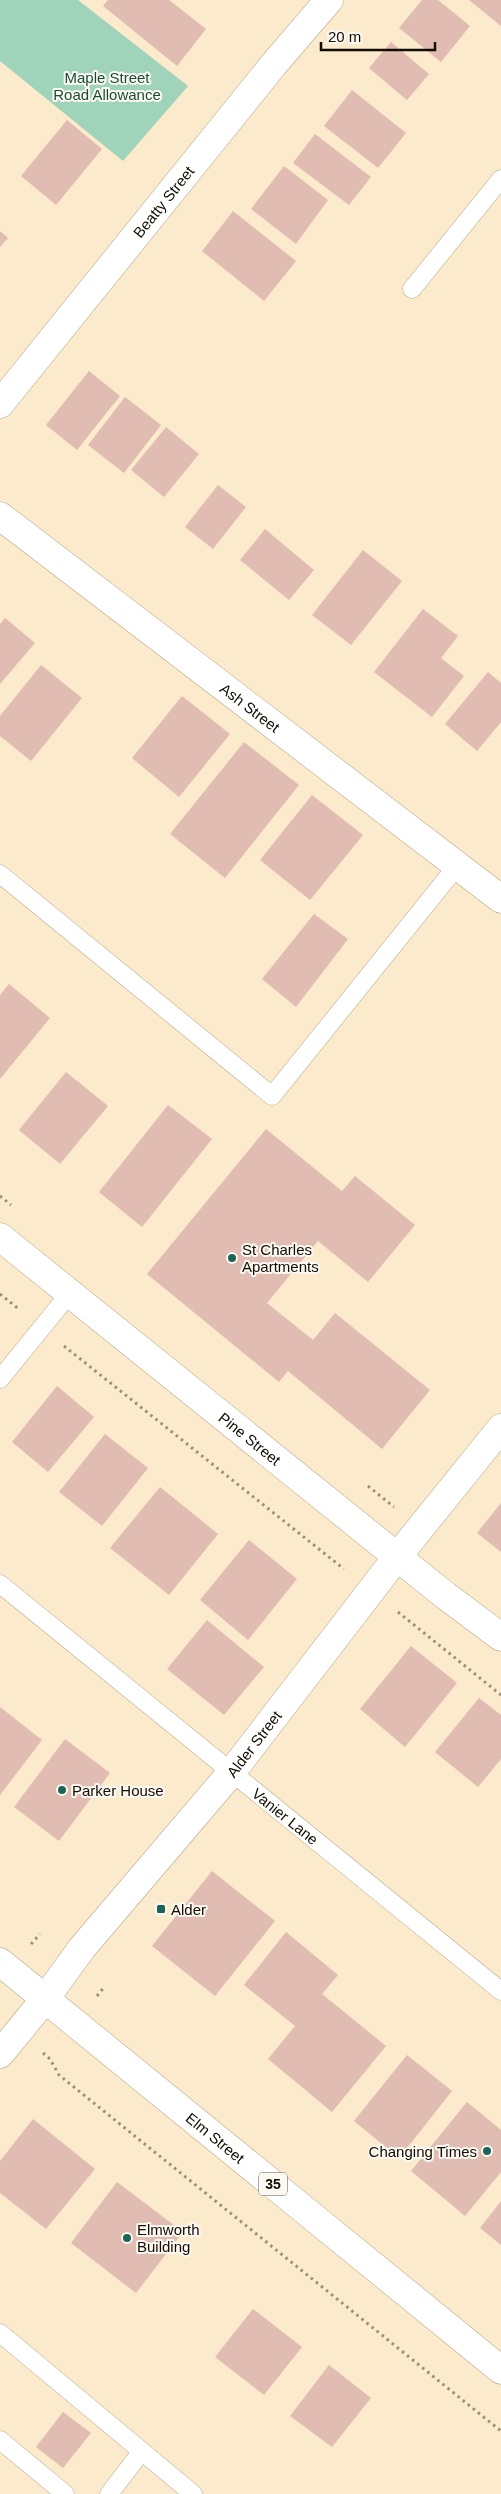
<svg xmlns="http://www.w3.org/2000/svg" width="501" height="2494" font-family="Arial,sans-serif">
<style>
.green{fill:#9fd3ba}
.building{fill:#e1bcb2}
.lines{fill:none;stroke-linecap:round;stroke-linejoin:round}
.lane-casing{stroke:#b6a689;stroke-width:19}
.street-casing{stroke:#b6a689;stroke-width:29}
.secondary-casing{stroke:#b6a689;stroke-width:29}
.primary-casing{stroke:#b6a689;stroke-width:29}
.path{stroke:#9b8f79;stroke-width:3;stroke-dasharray:2.5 4;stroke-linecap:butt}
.lane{stroke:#fff;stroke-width:18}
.street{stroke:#fff;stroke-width:28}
.secondary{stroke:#fff;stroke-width:28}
.primary{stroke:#fff;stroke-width:28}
.poi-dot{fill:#1d6458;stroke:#fcf9f3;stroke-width:2}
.labels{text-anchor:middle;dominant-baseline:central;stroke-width:4;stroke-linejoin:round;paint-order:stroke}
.shield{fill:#fcf9f3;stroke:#58534b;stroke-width:1}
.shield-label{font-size:14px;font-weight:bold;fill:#120c03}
.park-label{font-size:15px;fill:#194c38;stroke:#fcf9f3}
.street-label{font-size:15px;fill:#120c03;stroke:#fcf9f3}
.poi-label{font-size:15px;fill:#120c03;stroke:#fcf9f3;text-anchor:start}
</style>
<rect width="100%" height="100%" fill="#fbeacb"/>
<path class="green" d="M0 0H78L188 86 123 161 0 61Z"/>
<g class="building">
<path d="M108 0H169L206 29 177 66 103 6Z"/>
<path d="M422 0H438L470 26 441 62 399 28Z"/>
<path d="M469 0H501V26Z"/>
<path d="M391 42 429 74 407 100 369 68Z"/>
<path d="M352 90 406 133 378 168 324 126Z"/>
<path d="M67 120 102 149 56 205 21 176Z"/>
<path d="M315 134 371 177 349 205 293 163Z"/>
<path d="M284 166 328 200 296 244 251 209Z"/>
<path d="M233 211 296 261 264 301 202 251Z"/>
<path d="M0 231 8 238 0 247Z"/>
<path d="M89 371 120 396 77 450 46 425Z"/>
<path d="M125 397 161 425 124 473 88 445Z"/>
<path d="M166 427 199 454 164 497 131 470Z"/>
<path d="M218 485 246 507 213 549 185 527Z"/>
<path d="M265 529 314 570 289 600 240 560Z"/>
<path d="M363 550 402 581 351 645 312 615Z"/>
<path d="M423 609 458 636 441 658 464 676 432 717 374 672Z"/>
<path d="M5 618 35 643 0 684V624Z"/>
<path d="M41 665 82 698 31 761 0 736V716Z"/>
<path d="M488 672 501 683V722L477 751 445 724Z"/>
<path d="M182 696 230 734 179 797 132 758Z"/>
<path d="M244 742 299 785 225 878 170 834Z"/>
<path d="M312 795 363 835 310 900 260 860Z"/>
<path d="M314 914 348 939 296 1007 262 979Z"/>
<path d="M9 984 50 1018 0 1079V995Z"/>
<path d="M66 1072 108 1106 60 1164 19 1130Z"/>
<path d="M168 1105 212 1139 142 1227 99 1192Z"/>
<path d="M266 1129 342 1191 355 1176 415 1225 368 1282 318 1241 267 1303 313 1340 335 1313 430 1390 382 1449 288 1371 279 1382 147 1274Z"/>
<path d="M57 1386 94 1417 48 1472 12 1442Z"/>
<path d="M105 1434 148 1468 102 1526 59 1492Z"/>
<path d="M160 1487 218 1534 169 1595 110 1548Z"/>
<path d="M501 1503V1552L477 1533Z"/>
<path d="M249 1540 297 1579 248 1640 200 1600Z"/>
<path d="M207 1620 264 1667 224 1715 167 1669Z"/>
<path d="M411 1646 457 1683 405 1747 360 1709Z"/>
<path d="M479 1698 501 1715V1759L478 1787 435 1752Z"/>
<path d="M0 1707 42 1740 0 1795Z"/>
<path d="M65 1739 110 1773 59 1841 14 1807Z"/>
<path d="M212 1871 275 1921 215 1996 152 1946Z"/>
<path d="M286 1932 338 1975 322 1994 386 2046 332 2112 268 2059 295 2026 244 1985Z"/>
<path d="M407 2055 452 2091 399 2158 354 2121Z"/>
<path d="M467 2102 501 2130V2172L465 2216 411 2171Z"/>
<path d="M33 2119 95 2169 46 2229 0 2193V2161Z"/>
<path d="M117 2182 183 2232 136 2293 71 2243Z"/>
<path d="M501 2201V2245L480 2228Z"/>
<path d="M253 2309 302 2347 264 2395 215 2357Z"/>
<path d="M329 2365 371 2398 332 2447 290 2416Z"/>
<path d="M63 2412 91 2433 63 2468 36 2447Z"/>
</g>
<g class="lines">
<defs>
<g id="lane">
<path d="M412 289 501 179"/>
<path d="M0 874 272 1096 457 866"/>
<path d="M0 1379 70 1293"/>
<path id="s1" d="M0 1584 501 1991"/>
<path d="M0 2333 193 2494"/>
<path d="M0 2440 65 2494"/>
<path d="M109 2494 142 2451"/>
</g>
<g id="street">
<path id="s2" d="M0 516 501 899"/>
<path id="s3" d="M0 1237 446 1596 501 1637"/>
<path id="s4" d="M0 2054 45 1999 82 1948 231 1773 397 1557 501 1428"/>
</g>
<g id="secondary">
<path id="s5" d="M0 404 274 64 329 0"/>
</g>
<g id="primary">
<path id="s6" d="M0 1962 501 2370"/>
</g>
</defs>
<use href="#lane" class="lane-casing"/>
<use href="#street" class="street-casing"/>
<use href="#secondary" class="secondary-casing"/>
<use href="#primary" class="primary-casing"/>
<g class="path">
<path d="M0 1196 11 1205"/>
<path d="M0 1294 20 1310"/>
<path d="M64 1346 344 1569"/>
<path d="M368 1486 394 1507"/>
<path d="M398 1612 501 1695"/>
<path d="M31 1944 40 1934"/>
<path d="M97 1996 105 1986"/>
<path d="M43 2053 50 2059 59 2075 501 2431"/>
</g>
<use href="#lane" class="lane"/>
<use href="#street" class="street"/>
<use href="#secondary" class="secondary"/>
<use href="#primary" class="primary"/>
</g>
<g class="poi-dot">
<circle cx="232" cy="1258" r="5"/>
<circle cx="62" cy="1790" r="5"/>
<rect x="156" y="1904" width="10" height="10" rx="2.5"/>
<circle cx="487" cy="2151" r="5"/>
<circle cx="127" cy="2238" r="5"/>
</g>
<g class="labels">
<rect class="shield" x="259" y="2172.5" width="28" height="23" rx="4"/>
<g class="shield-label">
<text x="273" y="2184">35</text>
</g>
<g class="park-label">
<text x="107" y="77">Maple Street<tspan x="107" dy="17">Road Allowance</tspan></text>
</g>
<g class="street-label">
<text stroke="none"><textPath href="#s5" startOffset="260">Beatty Street</textPath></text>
<text stroke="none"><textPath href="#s2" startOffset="315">Ash Street</textPath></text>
<text stroke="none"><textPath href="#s3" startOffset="321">Pine Street</textPath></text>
<text stroke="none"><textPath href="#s4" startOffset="401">Alder Street</textPath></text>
<text stroke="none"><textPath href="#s1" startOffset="368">Vanier Lane</textPath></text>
<text stroke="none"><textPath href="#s6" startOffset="278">Elm Street</textPath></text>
</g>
<g class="poi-label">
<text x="242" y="1249">St Charles<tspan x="242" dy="17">Apartments</tspan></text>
<text x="72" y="1790">Parker House</text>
<text x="171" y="1909">Alder</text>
<text x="477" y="2151" text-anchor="end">Changing Times</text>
<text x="137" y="2229">Elmworth<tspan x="137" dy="17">Building</tspan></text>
</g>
</g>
<path d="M321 42v8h114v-8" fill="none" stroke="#120c03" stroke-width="2.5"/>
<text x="328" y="42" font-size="15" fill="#120c03" stroke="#fcf9f3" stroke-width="4" paint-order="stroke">20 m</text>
</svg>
